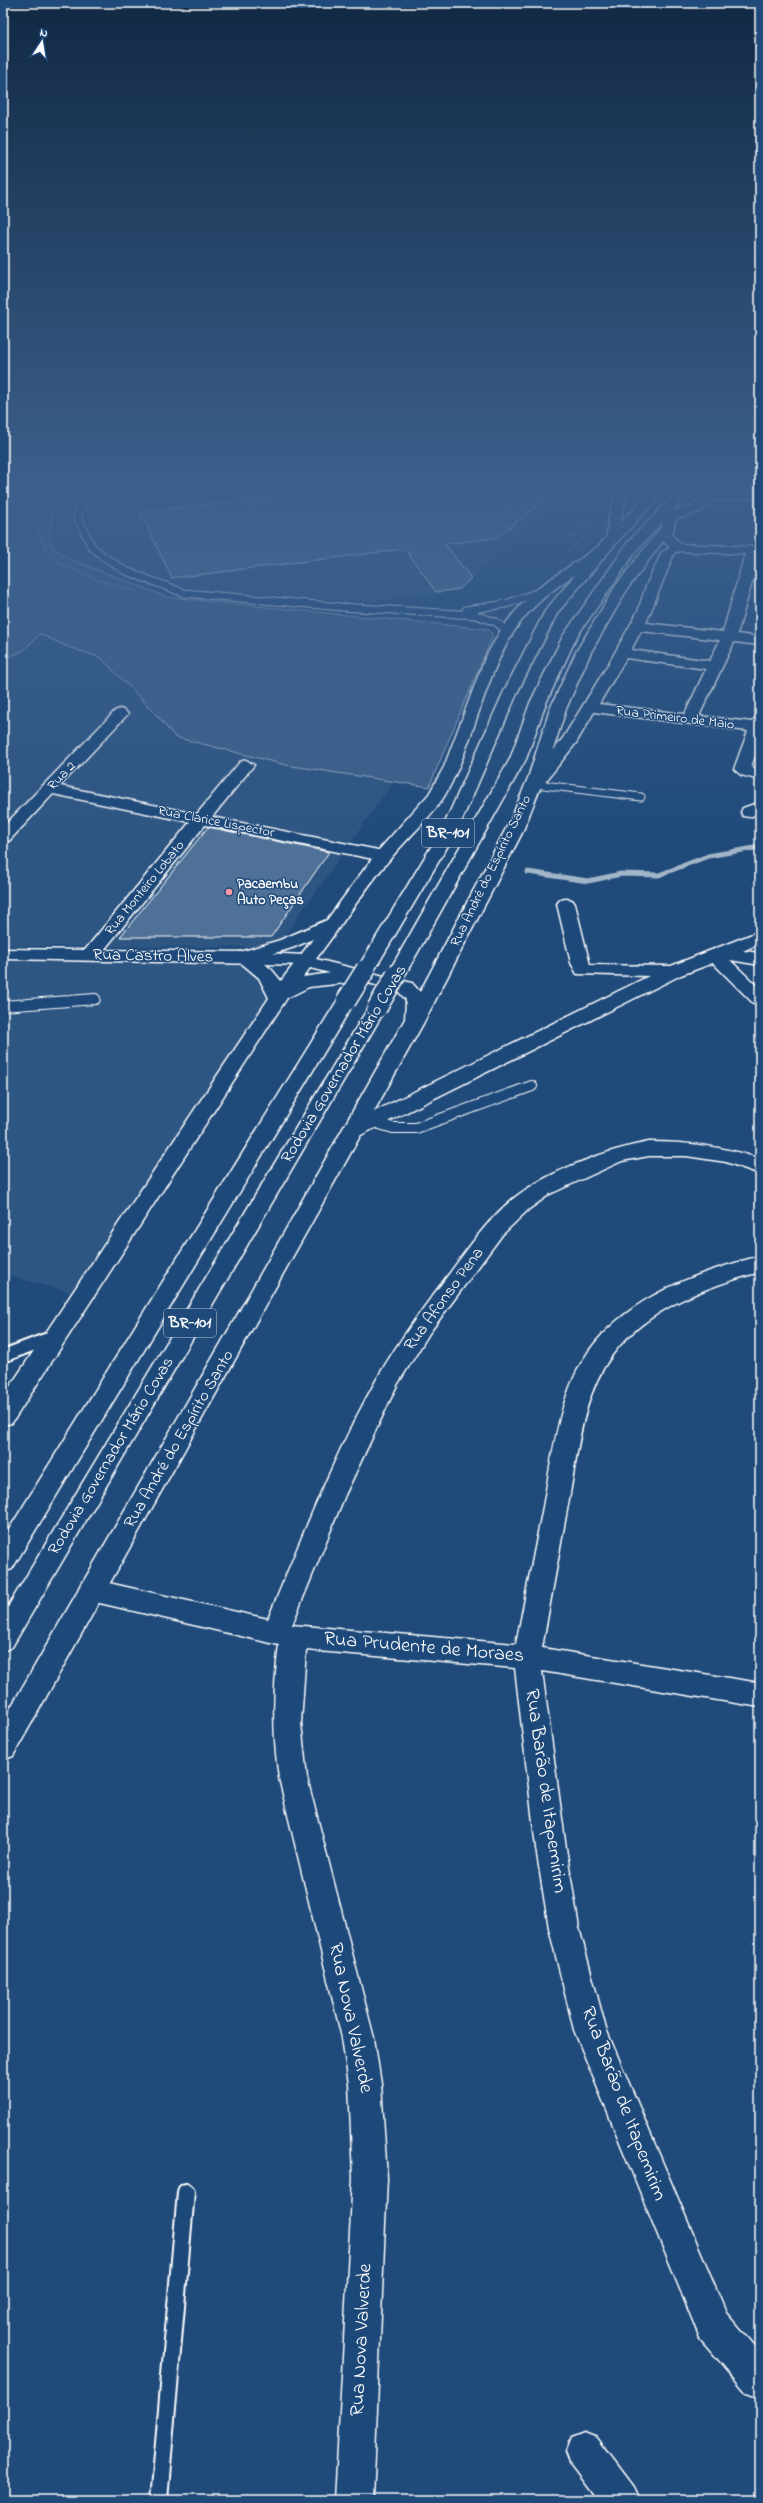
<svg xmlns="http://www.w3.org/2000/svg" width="763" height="2503" font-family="'Indie Flower',sans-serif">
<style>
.built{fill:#2e5683}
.green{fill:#3c618b;stroke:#9eb0c5}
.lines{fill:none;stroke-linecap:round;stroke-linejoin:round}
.stream-far1{stroke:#a3b5c8;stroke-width:4}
.stream{stroke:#a3b5c8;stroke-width:5}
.building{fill:#507197;stroke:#fff}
.service-far3-casing{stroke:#fff;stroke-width:9}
.service-far2-casing{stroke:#fff;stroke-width:12}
.service-far1-casing{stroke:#fff;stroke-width:16}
.service-casing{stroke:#fff;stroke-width:20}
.minor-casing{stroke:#fff;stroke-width:3}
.tertiary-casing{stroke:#fff;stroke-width:3}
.motorway-casing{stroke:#fff;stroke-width:3}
.path{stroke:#fff;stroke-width:1.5;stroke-dasharray:0.5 2;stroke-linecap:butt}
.service-far3{stroke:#1f4a7a;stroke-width:7}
.service-far2{stroke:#1f4a7a;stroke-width:10}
.service-far1{stroke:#1f4a7a;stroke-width:12}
.service{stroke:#1f4a7a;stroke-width:16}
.minor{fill:#1f4a7a;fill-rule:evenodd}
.tertiary{fill:#1f4a7a;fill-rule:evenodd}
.motorway{fill:#1f4a7a;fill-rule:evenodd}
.motorway-bridge-casing{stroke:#fff;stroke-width:22;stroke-linecap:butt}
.path-bridge{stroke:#fff;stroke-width:1.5;stroke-dasharray:0.5 2;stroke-linecap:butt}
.motorway-bridge{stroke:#1f4a7a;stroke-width:19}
.poi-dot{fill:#ff9aa2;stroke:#1f4a7a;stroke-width:1.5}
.labels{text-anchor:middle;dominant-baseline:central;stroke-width:3;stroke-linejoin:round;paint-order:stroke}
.far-street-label{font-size:14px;fill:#fff;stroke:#1f4a7a}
.far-poi-label{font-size:14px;font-weight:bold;fill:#fff;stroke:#1f4a7a;text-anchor:start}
.shield{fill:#1f4a7a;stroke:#bcc9d7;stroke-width:1}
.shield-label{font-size:16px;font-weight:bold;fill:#fff}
.street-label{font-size:17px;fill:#fff;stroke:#1f4a7a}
.near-street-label{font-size:20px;fill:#fff;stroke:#1f4a7a}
</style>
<rect width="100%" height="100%" fill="#1f4a7a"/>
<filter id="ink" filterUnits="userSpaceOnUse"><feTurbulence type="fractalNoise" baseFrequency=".025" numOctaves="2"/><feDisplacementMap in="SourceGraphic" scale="8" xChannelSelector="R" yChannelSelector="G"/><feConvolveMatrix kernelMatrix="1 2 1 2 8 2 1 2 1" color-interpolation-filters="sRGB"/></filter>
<g filter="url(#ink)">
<g class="built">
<path d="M49 493H574L573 496 513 537 456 592 365 602 135 587 50 555Z"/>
<path d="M40 634 68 647 101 658 154 712 175 737 286 765 394 781 283 938 253 947 3 946 5 659 24 650Z"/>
<path d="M3 961 230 962 256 972 268 993 267 1000 71 1293 3 1274Z"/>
</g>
<path class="green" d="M3 493H52V517L49 535 52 546 67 558 167 597 488 629 493 635 429 787 286 765 175 737 154 712 101 658 68 647 40 634 24 650 5 659 3 677Z"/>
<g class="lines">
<path class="stream-far1" d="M756 531 760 532"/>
<path class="stream" d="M528 872 588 881 621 874 659 875 708 856 760 847"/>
</g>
<g class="building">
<path d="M308 493H553L496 538 445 544 471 578 460 589 436 592 405 549 172 578 140 512Z"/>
<path d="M208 827 329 852 271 937H120Z"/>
</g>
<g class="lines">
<defs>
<g id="service-far3">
<path d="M101 493 83 502 77 517 92 547 104 557 126 571 184 593 341 607 475 615 496 622 507 631"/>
<path d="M466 610 506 604 542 591"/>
<path d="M535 784 641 797"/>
</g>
<g id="service-far2">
<path d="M3 1006 95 999"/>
<path d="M370 1121 393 1128H416L532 1086"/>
</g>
<path id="service-far1" d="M3 1356 53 1337"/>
<path id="service" d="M159 2500 186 2192"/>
<g id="minor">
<path d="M615 493H627L620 521 621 536 614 540 607 536 608 521Z"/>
<path d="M707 493H760V497L714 501 699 512 683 517 670 519 664 515 665 512 690 507Z"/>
<path d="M678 544 760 547V555L737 634 760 637V645L734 642 699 716 752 722 755 718 760 716V742L751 767 760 770V780L741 775 734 769 748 731 594 712 576 743 538 791H526L524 788 563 738 612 658 638 611 646 586 662 552ZM675 551 745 554 723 632 646 623ZM641 631 720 640 710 661 631 650ZM626 658 706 669 685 714 599 704Z"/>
<path d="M120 709 125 711 128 714 125 717 60 786 197 814 240 762 246 760 254 765 212 817 383 851 389 852 392 856 389 860 383 861 205 825 104 950 243 952 304 955 310 957 313 961 310 965 3 959V949L85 950 190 822 53 794 9 841 3 842V827L115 711Z"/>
<path d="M760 802V813L749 817 743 816 741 812 743 808Z"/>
<path d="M566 899 572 900 575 904 590 965 671 966 760 931V943L743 951 760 953V965L730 960 760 989V1005L753 1003 713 963 681 975 361 1135 354 1137 347 1135 344 1130 347 1125 649 976 577 974 571 963 557 904 560 900Z"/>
<path d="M649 1142C688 1142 723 1146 760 1159V1174L726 1162 686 1156H649L622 1161 550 1194 529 1209 502 1235 430 1332 397 1385 345 1495 292 1625 516 1644C525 1599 534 1553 543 1507 554 1450 559 1380 602 1335 644 1291 703 1271 760 1256V1272C707 1286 646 1309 612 1355 582 1395 578 1451 569 1499 560 1548 551 1598 542 1648L760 1683V1707L542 1671 566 1848 579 1928 606 2029 726 2312 760 2352V2398L747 2393 700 2338 574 2030 549 1928 536 1848 515 1668 306 1650 301 1723 307 1778 374 2038 381 2084 387 2178 373 2500H335L353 2178 349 2084 342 2038 279 1778C272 1733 273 1690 279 1645L91 1601 82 1598 78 1590 82 1582 91 1579 268 1619C302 1538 334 1454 378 1377 399 1340 424 1307 449 1274 469 1247 488 1219 514 1198 549 1171 606 1150 649 1142Z"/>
<path d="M584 2433 597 2438 634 2487 640 2500H598L571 2464 566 2451 571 2438Z"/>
</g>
<path id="tertiary" d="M670 513 676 517 672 535 685 548 678 552 673 551 663 541 628 588 591 652 566 709 544 778 522 833 424 1022 13 1756 3 1760V1721L239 1312 405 1019 406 1000 398 991 353 979 345 983 309 987 287 998 12 1423 3 1425V1397L269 998 259 978 234 957 237 953 280 940 327 920 377 852 429 794 444 767 485 658 502 628 519 607 542 585 599 546H609L611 549 609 552C575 575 535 597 513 633 482 683 474 744 445 795 431 818 407 838 390 859 364 890 341 926 316 959L412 983 420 992 511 819 528 778 550 709 576 652 615 587 661 527 665 514ZM313 939 281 981 272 970 258 958 292 948ZM310 968 330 973 303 977Z"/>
<g id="motorway">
<path d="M650 493H663L617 542 558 612 519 689 459 827 375 969 373 973H359L357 969 443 827 505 689 545 611 607 536Z"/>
<path d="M676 493H689L639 547 577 636 546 703 526 759 405 975 403 979H389L387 975 510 759 530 703 563 636 629 541Z"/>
<path d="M346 995 353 997 355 1001 12 1569 3 1572V1539L337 1001 339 997Z"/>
<path d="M377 1002 384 1004 386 1008 12 1647 3 1651V1615L368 1008 370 1004Z"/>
</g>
</defs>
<use href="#service-far3" class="service-far3-casing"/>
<use href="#service-far2" class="service-far2-casing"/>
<use href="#service-far1" class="service-far1-casing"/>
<use href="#service" class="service-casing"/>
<use href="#minor" class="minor-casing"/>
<use href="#tertiary" class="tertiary-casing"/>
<use href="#motorway" class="motorway-casing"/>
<g class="path">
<path d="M28 493C30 504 44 549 51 556 73 574 111 584 138 592"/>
<path d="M684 534 692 526"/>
<path d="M568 552 595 525 588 523 574 537H571L587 520"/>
</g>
<use href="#service-far3" class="service-far3"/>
<use href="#service-far2" class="service-far2"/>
<use href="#service-far1" class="service-far1"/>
<use href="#service" class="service"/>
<use href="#minor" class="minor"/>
<use href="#tertiary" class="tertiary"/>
<use href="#motorway" class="motorway"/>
<defs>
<g id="motorway-bridge">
<path d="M346 1001 366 969"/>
<path d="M377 1008 396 975"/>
</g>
</defs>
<use href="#motorway-bridge" class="motorway-bridge-casing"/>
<path class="path-bridge" d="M587 520 674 537"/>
<use href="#motorway-bridge" class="motorway-bridge"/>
</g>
</g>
<linearGradient id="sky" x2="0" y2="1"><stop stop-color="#112943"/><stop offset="0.58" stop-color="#3c608d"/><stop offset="1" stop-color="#3c608d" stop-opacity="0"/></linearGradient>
<rect width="763" height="844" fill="url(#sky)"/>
<circle class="poi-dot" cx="229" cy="892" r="4"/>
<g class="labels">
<g class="far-street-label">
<text transform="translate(675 718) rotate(7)">Rua Primeiro de Maio</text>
<text transform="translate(62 776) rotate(-47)">Rua 2</text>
<text transform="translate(216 822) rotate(11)">Rua Clarice Lispector</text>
<text transform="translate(491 871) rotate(-64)">Rua André do Espírito Santo</text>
<text transform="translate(145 888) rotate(-51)">Rua Monteiro Lobato</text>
</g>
<g class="far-poi-label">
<text x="237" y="884">Pacaembu<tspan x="237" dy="16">Auto Peças</tspan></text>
</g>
<g class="shield">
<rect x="422" y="819" width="52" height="28" rx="3"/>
<rect x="164" y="1309" width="52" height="28" rx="3"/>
</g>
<g class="shield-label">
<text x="448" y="833">BR-101</text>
<text x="190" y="1323">BR-101</text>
</g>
<g class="street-label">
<text transform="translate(153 956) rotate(1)">Rua Castro Alves</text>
<text transform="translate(344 1064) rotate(-59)">Rodovia Governador Mário Covas</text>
<text transform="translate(444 1299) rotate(-54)">Rua Afonso Pena</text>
<text transform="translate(179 1439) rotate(-60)">Rua André do Espírito Santo</text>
<text transform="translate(111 1456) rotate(-59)">Rodovia Governador Mário Covas</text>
</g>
<g class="near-street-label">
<text transform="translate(424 1648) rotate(5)">Rua Prudente de Moraes</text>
<text transform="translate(545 1791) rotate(82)">Rua Barão de Itapemirim</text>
<text transform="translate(350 2018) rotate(78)">Rua Nova Valverde</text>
<text transform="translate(623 2104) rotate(69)">Rua Barão de Itapemirim</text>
<text transform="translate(362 2340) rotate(-87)">Rua Nova Valverde</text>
</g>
</g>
<rect width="763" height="2503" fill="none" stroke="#1f4a7a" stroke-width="16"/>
<rect x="8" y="8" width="747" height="2487" fill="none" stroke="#fff" stroke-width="1.5" filter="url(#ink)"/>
<g transform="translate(42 42) rotate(12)" stroke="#1f4a7a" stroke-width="3" paint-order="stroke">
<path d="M0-3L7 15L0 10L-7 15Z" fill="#ffffff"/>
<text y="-6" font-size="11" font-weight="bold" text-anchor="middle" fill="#ffffff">N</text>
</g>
</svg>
